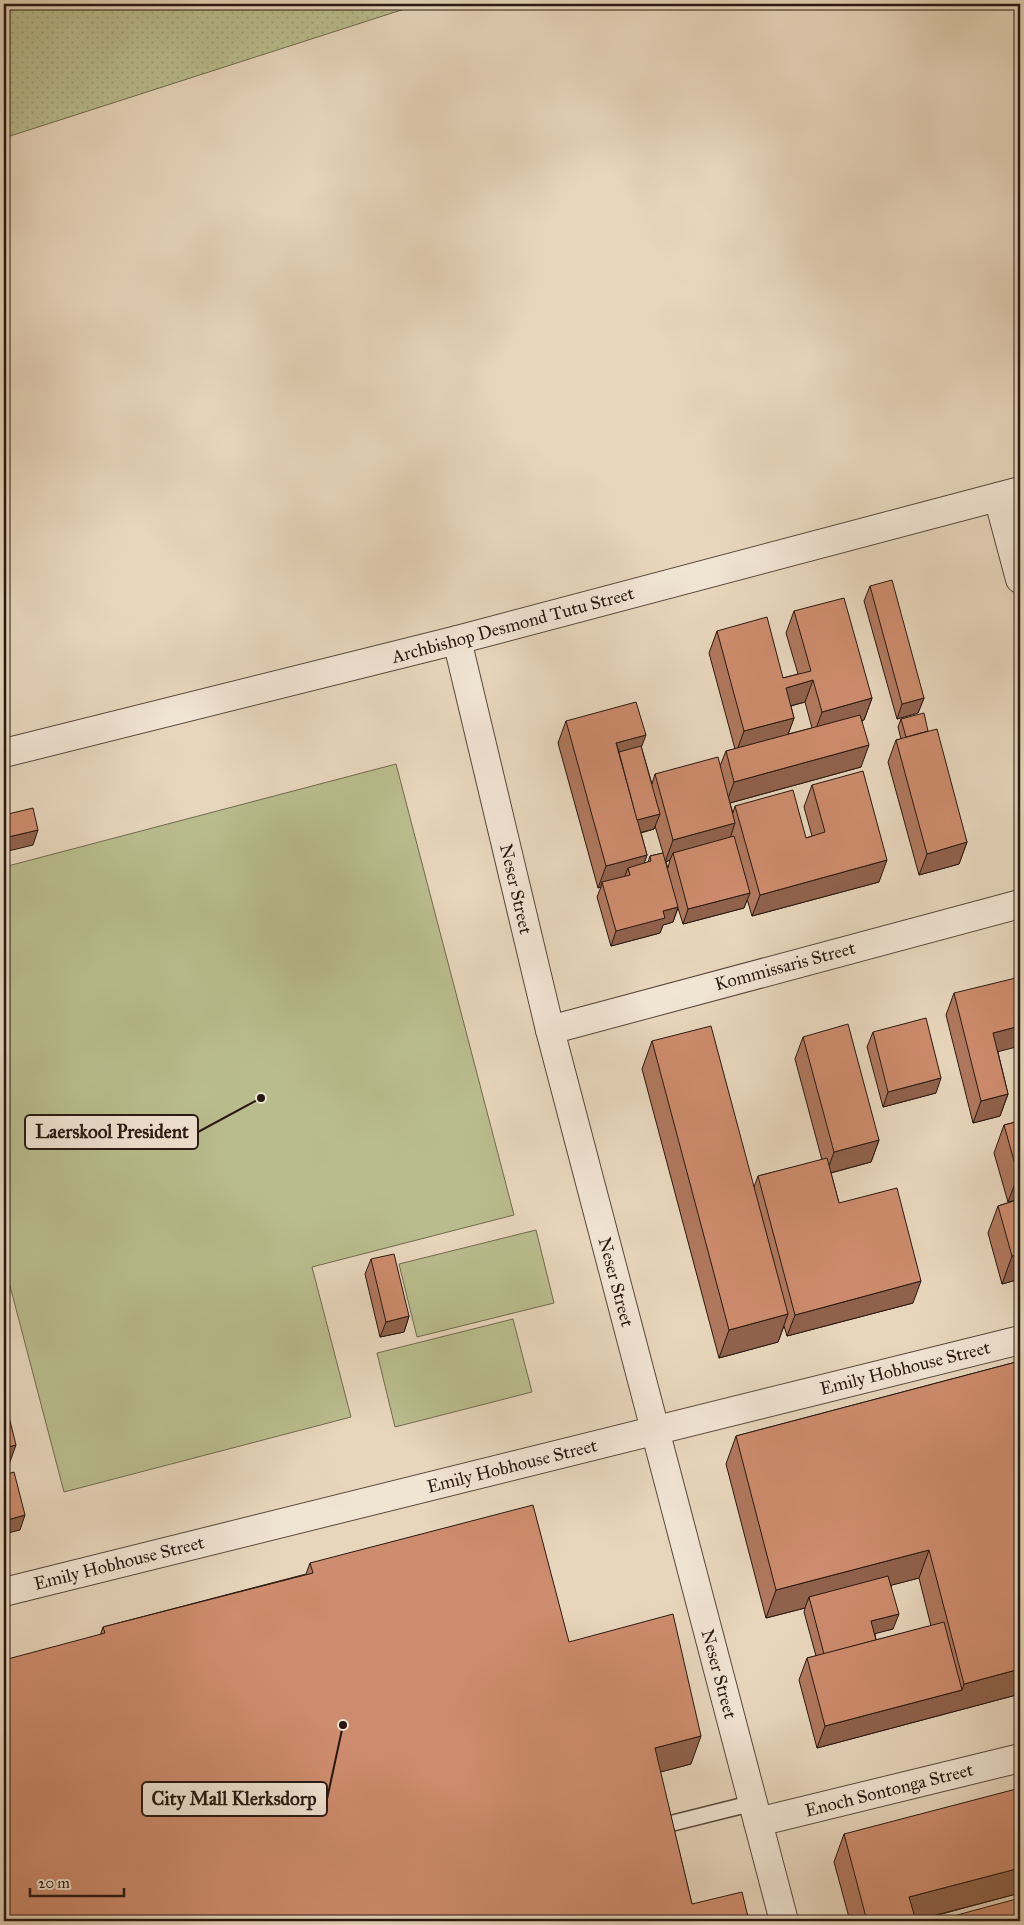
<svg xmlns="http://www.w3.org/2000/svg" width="1024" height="1925" font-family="'IM FELL Great Primer',serif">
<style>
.grass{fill:url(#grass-dots);stroke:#706a50}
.garden{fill:#b9bd8e;stroke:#706a50}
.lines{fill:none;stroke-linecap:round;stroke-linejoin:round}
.service-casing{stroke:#58483c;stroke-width:18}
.minor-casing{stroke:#58483c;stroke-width:30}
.service{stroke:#f0e4d3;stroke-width:15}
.minor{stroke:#f0e4d3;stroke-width:28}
.wall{fill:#b0785e;stroke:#281812;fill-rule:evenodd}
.shaded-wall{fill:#90624c;stroke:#281812}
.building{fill:#cd8c6d;stroke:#281812}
.labels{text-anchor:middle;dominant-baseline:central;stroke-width:4.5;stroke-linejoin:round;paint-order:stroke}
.street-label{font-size:18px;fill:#281812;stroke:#f0e4d3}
.leader{fill:none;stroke:#281812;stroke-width:2}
.callout-dot{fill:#281812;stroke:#f0e4d3;stroke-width:2}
.callout{fill:#f0e4d3;stroke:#281812;stroke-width:2}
.callout-label{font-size:19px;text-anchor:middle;font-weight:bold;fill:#281812}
</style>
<defs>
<pattern id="grass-dots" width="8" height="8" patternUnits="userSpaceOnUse" patternTransform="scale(1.25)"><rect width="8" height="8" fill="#b9bd8e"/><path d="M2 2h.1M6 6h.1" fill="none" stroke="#9fa279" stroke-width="1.8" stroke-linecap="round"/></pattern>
</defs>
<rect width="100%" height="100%" fill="#e8d6bc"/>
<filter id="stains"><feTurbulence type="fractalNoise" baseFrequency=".004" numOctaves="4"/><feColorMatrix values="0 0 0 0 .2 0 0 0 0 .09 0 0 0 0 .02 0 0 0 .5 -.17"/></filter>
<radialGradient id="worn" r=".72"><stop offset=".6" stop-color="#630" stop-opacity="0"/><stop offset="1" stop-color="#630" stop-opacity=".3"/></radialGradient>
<path class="grass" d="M4 4H420L4 138Z"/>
<g class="garden">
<path d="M396 764 514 1215 312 1267 351 1417 64 1492 4 1263V867Z"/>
<path d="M536 1230 554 1303 417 1337 399 1264Z"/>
<path d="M513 1319 532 1392 395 1427 377 1353Z"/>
</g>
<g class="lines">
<defs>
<path id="service" d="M657 1827 753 1803"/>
<g id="minor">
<path d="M998 497 1020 579"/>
<path d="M457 640 550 1030 784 1921"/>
<path d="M4 753 457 640 1020 491"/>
<path d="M550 1030 1020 904"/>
<path d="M4 1592 1020 1340"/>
<path d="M758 1822 1020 1758"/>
</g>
</defs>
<use href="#service" class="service-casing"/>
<use href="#minor" class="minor-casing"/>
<use href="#service" class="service"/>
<use href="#minor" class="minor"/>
</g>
<g class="wall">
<path d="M870 586 924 698 918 713 897 719 864 601Z"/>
<path d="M794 611 872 698 864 720H862L861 767 730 803 733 813 735 806 806 838 812 836 804 807 812 785 879 882 752 916 747 899 744 908 683 924 678 908 673 922 663 925 660 933 611 946 597 897 601 887 598 888 558 743 566 721 641 746 652 784 655 774 720 766 726 751 735 749 709 653 717 631 783 678 798 674 786 633ZM805 702 812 728 788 734 794 718 791 706ZM655 826 663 853 650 856 648 862 644 863 647 855 641 833 654 829ZM670 860 668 868 666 862Z"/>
<path d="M901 719 928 731 967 842 959 864 919 875 888 762 896 740 901 739 898 727Z"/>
<path d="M954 993 998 1052 1008 1094 1000 1116 973 1123 946 1015Z"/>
<path d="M873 1032 936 1093 883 1107 867 1047Z"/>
<path d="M803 1037 879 1140 871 1162 831 1173 839 1203 913 1303 787 1336 784 1326 778 1342 719 1358 642 1069 652 1041 754 1187 758 1176 822 1160 795 1059Z"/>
<path d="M1020 1121V1199L1008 1202 994 1153 1004 1125Z"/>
<path d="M1020 1199V1279L1002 1284 988 1233 998 1206Z"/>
<path d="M371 1259 409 1316 404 1332 380 1337 365 1274Z"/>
<path d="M1020 1361V1694L817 1748 799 1680 807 1658 816 1656 804 1612 805 1608 766 1618 726 1464 736 1436ZM919 1578 931 1626 876 1640 875 1633 893 1629 891 1585Z"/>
<path d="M310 1563 569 1642 691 1764 660 1772 692 1904 4 1921 103 1627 306 1574Z"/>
<path d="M844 1834 1020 1893 916 1921H850L834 1862Z"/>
</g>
<g class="shaded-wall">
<path d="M813 680 805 702 778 709 786 688Z"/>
<path d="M872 698 864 720 814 734 822 712Z"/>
<path d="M924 698 918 713 897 719 902 704Z"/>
<path d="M794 718 786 740 736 753 744 731Z"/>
<path d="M646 735 638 756 619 752 616 743Z"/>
<path d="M869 745 861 767 726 804 734 782Z"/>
<path d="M660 814 654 829 631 835 637 820Z"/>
<path d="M735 823 728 845 673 853 670 860 665 862 673 840Z"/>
<path d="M38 830 33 845 4 852V838Z"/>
<path d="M967 842 959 864 919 875 927 854Z"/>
<path d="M647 855 639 877 630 875 628 868 623 881 602 882 601 887 598 888 606 866Z"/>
<path d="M887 860 879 882 752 916 760 895Z"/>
<path d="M750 893 744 908 683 924 688 909Z"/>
<path d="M678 907 673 922 663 925 660 933 611 946 616 931 663 911Z"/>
<path d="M1020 1026V1046L985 1055 993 1033Z"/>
<path d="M941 1078 936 1093 883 1107 888 1092Z"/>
<path d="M1008 1094 1000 1116 973 1123 981 1101Z"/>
<path d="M879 1140 871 1162 826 1174 834 1152Z"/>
<path d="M1020 1174V1199L1008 1202 1018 1175Z"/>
<path d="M1020 1254V1279L1002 1284 1012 1256Z"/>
<path d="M921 1281 913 1303 787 1336 795 1315Z"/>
<path d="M788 1314 778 1342 719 1358 729 1330Z"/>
<path d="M409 1316 404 1332 380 1337 386 1322Z"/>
<path d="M16 1445 6 1473H4V1448Z"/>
<path d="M25 1515 20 1530 4 1534V1521Z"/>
<path d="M929 1550 919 1578 812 1606 809 1597 805 1608 766 1618 776 1590Z"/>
<path d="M899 1614 893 1629 866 1636 871 1621Z"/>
<path d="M1020 1669V1694L817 1748 825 1726 962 1690 964 1684Z"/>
<path d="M701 1736 691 1764 645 1776 655 1748Z"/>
<path d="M1020 1868V1893L913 1921 909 1897Z"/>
</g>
<g class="building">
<path d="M892 580 924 698 902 704 870 586Z"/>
<path d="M844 598 872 698 822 712 813 680 786 688 794 718 744 731 717 631 767 617 783 678 811 671 794 611Z"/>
<path d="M636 702 646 735 616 743 647 855 606 866 566 721Z"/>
<path d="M924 713 928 731 906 737 901 719Z"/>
<path d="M860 715 869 745 734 782 726 751Z"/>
<path d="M937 729 967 842 927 854 896 740Z"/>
<path d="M641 746 660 814 637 820 619 752Z"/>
<path d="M718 757 735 823 673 840 655 774Z"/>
<path d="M863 771 887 860 760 895 735 806 793 790 806 838 825 832 812 785Z"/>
<path d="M33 808 38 830 4 838V815Z"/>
<path d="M734 836 750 893 688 909 673 853Z"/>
<path d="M663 853 678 907 663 911 665 918 616 931 602 882 630 875 628 868 651 861 650 856Z"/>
<path d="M1020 977V1026L993 1033 1008 1094 981 1101 954 993Z"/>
<path d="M926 1018 941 1078 888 1092 873 1032Z"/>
<path d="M848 1024 879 1140 834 1152 803 1037Z"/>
<path d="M711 1026 788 1314 729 1330 652 1041Z"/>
<path d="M1020 1121V1174L1018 1175 1004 1125Z"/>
<path d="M827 1158 839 1203 897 1188 921 1281 795 1315 758 1176Z"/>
<path d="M1020 1199V1254L1012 1256 998 1206Z"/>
<path d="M394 1254 409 1316 386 1322 371 1259Z"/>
<path d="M1020 1361V1669L964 1684 929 1550 776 1590 736 1436Z"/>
<path d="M4 1397 16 1445 4 1448Z"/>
<path d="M14 1472 25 1515 4 1521V1475Z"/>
<path d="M533 1505 569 1642 673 1614 701 1736 655 1748 692 1904 742 1892 749 1921H4V1660L105 1633 103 1627 313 1573 310 1563Z"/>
<path d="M888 1576 899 1614 871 1621 876 1640 824 1654 809 1597Z"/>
<path d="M944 1622 962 1690 825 1726 807 1658Z"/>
<path d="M1020 1788V1868L909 1897 916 1921H867L844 1834Z"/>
<path d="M1020 1898V1921H947L946 1918Z"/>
</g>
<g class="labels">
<g class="street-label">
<text transform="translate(513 625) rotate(-15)">Archbishop Desmond Tutu Street</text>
<text transform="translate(516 889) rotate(77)">Neser Street</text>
<text transform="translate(785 966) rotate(-15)">Kommissaris Street</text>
<text transform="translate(616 1282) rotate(75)">Neser Street</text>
<text transform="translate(905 1368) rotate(-14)">Emily Hobhouse Street</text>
<text transform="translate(512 1466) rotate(-14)">Emily Hobhouse Street</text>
<text transform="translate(119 1563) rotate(-14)">Emily Hobhouse Street</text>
<text transform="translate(719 1674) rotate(75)">Neser Street</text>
<text transform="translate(889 1790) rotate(-14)">Enoch Sontonga Street</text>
</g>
</g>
<path class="leader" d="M261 1098L198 1132M343 1725L327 1799"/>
<g class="callout-dot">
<circle cx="261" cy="1098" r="5"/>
<circle cx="343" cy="1725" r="5"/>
</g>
<g class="callout">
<rect x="25" y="1115" width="173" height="34" rx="5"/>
<rect x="142" y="1782" width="185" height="34" rx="5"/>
</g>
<g class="callout-label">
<text x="112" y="1138">Laerskool President</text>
<text x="234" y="1805">City Mall Klerksdorp</text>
</g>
<rect width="1024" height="1925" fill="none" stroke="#e8d6bc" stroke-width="20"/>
<rect x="5" y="5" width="1014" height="1915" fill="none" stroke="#281812" stroke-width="2.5"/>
<rect x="10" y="10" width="1004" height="1905" fill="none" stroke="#281812"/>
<path d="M30 1888v8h94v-8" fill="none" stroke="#281812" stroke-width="2.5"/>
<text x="38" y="1888" font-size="15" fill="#281812" stroke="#f0e4d3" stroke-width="4" paint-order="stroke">20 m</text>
<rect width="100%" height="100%" filter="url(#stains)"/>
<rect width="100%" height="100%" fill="url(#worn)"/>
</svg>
